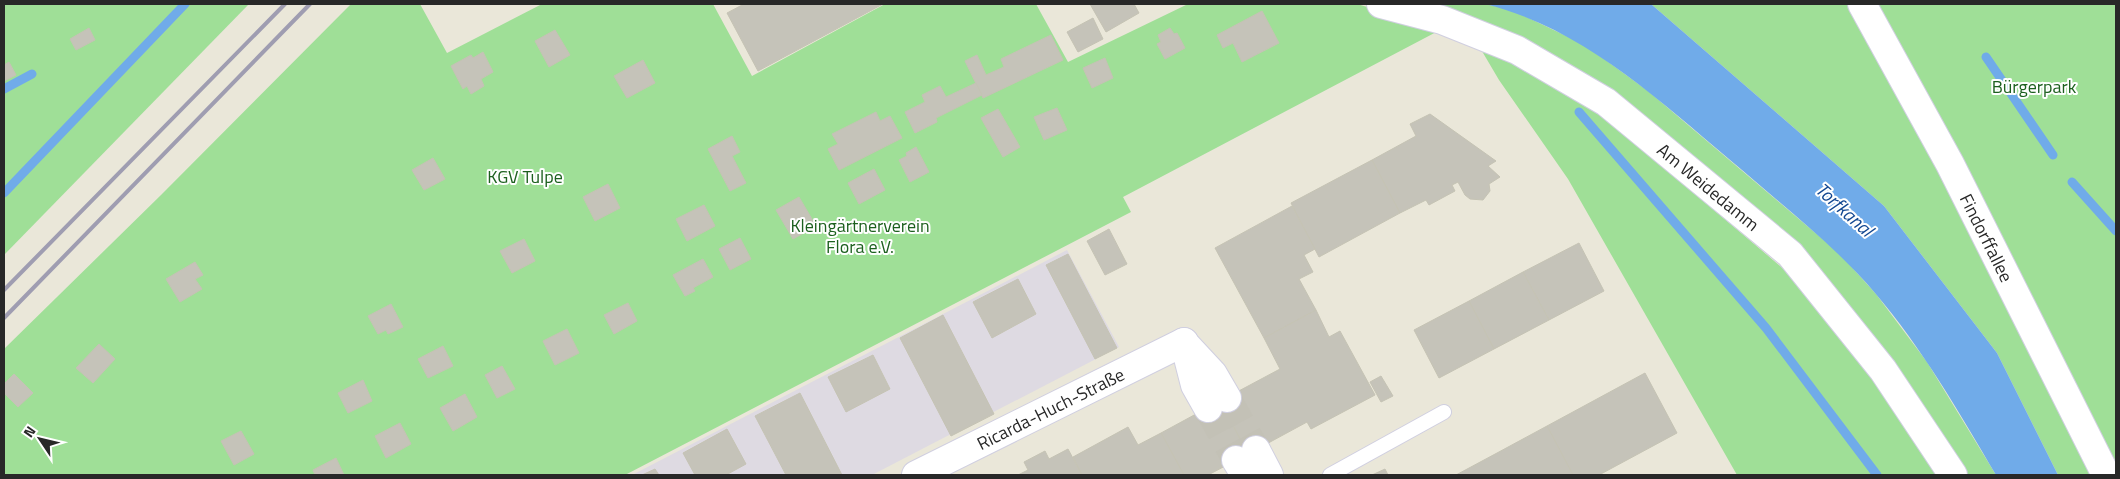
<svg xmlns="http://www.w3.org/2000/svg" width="2120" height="479" font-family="'Titillium Web',sans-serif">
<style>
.industrial{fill:#dedae2}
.green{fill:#9fdf97}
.water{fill:#70abe9}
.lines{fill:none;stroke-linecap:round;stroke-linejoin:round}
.stream{stroke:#70abe9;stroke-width:9}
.building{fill:#c5c3b9;stroke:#c5c3b4}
.minor-tunnel{stroke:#c3c1b6;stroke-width:28;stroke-dasharray:28 14;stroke-linecap:butt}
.service-casing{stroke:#d0cfe0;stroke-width:16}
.minor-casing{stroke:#d0cfe0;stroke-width:30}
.service{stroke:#fff;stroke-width:14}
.minor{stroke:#fff;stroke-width:28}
.rail{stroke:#9f9db1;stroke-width:4}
.labels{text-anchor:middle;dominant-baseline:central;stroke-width:4;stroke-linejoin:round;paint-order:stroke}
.park-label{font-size:18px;fill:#1c601e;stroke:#fff}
.street-label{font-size:18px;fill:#282828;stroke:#fff}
.water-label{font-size:19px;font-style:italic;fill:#124791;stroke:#fff}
</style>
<rect width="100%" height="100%" fill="#eae7d9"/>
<path class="industrial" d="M1067 250 1119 347 872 475H632Z"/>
<g class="green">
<path d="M4 4H249L4 255Z"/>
<path d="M351 4H420L447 53 542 4H713L752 76 885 4H1036L1068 62 1188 4H1357L1442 29 1123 197 1131 212 625 475H4V349L161 195Z"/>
<path d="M1414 4H1485L1512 10 1585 45 1648 91 1839 253 1876 294 1927 362 1996 475H1964L1881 347 1611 94Z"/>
<path d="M1651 4H2116V475H2058L1997 353 1884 206Z"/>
<path d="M1476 41 1596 110 1786 271 1866 366 1942 475H1737L1568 179 1499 80Z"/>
</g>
<path class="water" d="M1485 4H1651L1884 206 1997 353 2058 475H1996C1959 412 1922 348 1875 293 1836 247 1788 210 1742 170 1664 105 1586 29 1485 4Z"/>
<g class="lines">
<g class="stream">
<path d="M1986 57 2053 155"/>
<path d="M4 89 32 74"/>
<path d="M1579 112 1766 328 1877 475"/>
<path d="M2072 182 2116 231"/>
<path d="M4 193 185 4"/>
</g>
</g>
<g class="building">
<path d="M744 4H883L758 71 727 13Z"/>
<path d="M1090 4H1134L1139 13 1106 32Z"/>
<path d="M1262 11 1279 43 1242 62 1233 43 1223 48 1217 35Z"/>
<path d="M1093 18 1103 39 1078 52 1067 32Z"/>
<path d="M89 28 95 40 76 50 70 39Z"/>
<path d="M1170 28 1174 34 1177 33 1185 48 1165 59 1157 44 1161 42 1158 35Z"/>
<path d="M555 30 570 55 549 67 535 41Z"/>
<path d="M1051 35 1063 60 983 98 965 61 977 55 986 75 1004 67 1001 59Z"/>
<path d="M483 52 493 72 481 79 484 86 471 94 467 86 463 89 451 66 471 55 473 58Z"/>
<path d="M1105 58 1113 78 1092 88 1083 68Z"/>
<path d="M643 60 655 83 627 98 614 76Z"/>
<path d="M9 62 16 75 4 81V65Z"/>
<path d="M976 83 982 95 936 118 937 122 915 133 905 112 925 102 922 95 940 86 946 97Z"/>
<path d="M1057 108 1067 130 1044 140 1034 117Z"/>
<path d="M998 109 1020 147 1003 157 981 118Z"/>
<path d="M876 112 880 121 890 116 902 138 839 170 828 149 838 144 832 134Z"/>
<path d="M1430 114 1496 161 1488 166 1500 177 1489 184 1490 191 1483 200 1470 199 1465 195 1458 182 1452 185 1455 191 1429 205 1426 200 1400 213 1372 160 1416 136 1410 124Z"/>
<path d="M732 136 740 152 732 156 746 183 730 191 708 149Z"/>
<path d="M916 147 929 172 910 182 899 160 907 156 906 153Z"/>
<path d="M433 158 445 179 424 190 412 170Z"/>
<path d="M1372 160 1400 213 1319 257 1291 203Z"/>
<path d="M874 169 885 190 859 204 848 183Z"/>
<path d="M608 184 620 208 595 221 583 197Z"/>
<path d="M799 197 816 226 793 239 776 210Z"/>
<path d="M704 205 715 226 687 241 676 219Z"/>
<path d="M1292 206 1315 249 1304 255 1313 272 1299 279 1316 310 1264 338 1215 248Z"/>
<path d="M1109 229 1127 264 1105 275 1087 241Z"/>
<path d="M740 238 751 259 730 270 719 249Z"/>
<path d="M524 239 535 261 512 273 500 251Z"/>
<path d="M1579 243 1604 291 1549 320 1523 272Z"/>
<path d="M1068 254 1117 348 1095 359 1046 265Z"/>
<path d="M703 259 713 277 693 288 695 291 685 296 673 275Z"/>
<path d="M195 262 203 275 195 279 202 289 180 302 166 279Z"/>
<path d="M1523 272 1549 320 1494 349 1469 301Z"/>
<path d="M1018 279 1036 314 992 338 973 302Z"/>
<path d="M1469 301 1494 349 1439 378 1414 330Z"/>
<path d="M628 303 637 321 614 334 604 315Z"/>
<path d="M391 304 403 327 388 334 386 330 378 334 368 316Z"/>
<path d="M1316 310 1329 337 1340 331 1375 395 1311 429 1307 422 1248 454 1220 401 1280 369 1264 338Z"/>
<path d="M943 315 994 414 951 436 900 338Z"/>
<path d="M567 329 579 353 555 365 543 341Z"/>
<path d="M99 344 115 359 93 383 76 368Z"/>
<path d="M443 346 453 366 428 378 418 359Z"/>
<path d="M873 355 890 389 846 412 828 377Z"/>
<path d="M502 366 515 389 497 398 485 375Z"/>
<path d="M1645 373 1677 433 1599 475H1573L1547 426Z"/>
<path d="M14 374 33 393 18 407 4 393V384Z"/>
<path d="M1381 376 1393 396 1381 402 1370 382Z"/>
<path d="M363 380 372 401 348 413 338 393Z"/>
<path d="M800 393 842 475H786L755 416Z"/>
<path d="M465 394 477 417 453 431 440 408Z"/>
<path d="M1220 401 1248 454 1208 475H1184L1161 433Z"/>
<path d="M400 423 411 444 386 458 375 436Z"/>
<path d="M1547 426 1573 475H1456L1497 453Z"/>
<path d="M1128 427 1138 445 1161 433 1184 475H1082L1073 457Z"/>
<path d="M727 429 746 464 726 475H695L683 453Z"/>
<path d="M241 431 254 454 234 465 221 441Z"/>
<path d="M1068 449 1082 475H1018L1028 470 1024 462 1045 451 1049 459Z"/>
<path d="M336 458 344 475H315L313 470Z"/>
<path d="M655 469 659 475H642Z"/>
<path d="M1385 469 1388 475H1372Z"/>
</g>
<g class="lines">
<g class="minor-tunnel">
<path d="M1227 398 1256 450"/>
<path d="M1208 408 1236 460"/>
</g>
<defs>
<path id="service" d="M1330 475 1444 412"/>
<g id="minor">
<path id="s1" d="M1381 4 1442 20 1517 50 1606 102 1790 254 1883 370 1953 475"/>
<path id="s2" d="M1862 4 1950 164 2106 475"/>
<path d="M1184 342 1195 385 1208 408"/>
<path d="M1187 346 1213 374 1227 398"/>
<path d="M1256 450 1269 475"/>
<path d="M1236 460 1245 475"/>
<path id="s3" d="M916 475 1184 342"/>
</g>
</defs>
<use href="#service" class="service-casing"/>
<use href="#minor" class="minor-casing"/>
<use href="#service" class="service"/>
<use href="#minor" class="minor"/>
<g class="rail">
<path d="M4 290 285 4"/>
<path d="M4 318 310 4"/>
</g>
</g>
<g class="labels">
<g class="park-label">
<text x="2034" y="86">Bürgerpark</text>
<text x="525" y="176">KGV Tulpe</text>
<text x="860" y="225">Kleingärtnerverein<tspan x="860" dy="21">Flora e.V.</tspan></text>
</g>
<g class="street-label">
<text stroke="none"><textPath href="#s1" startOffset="380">Am Weidedamm</textPath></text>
<text stroke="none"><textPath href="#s2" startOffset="265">Findorffallee</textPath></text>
<text stroke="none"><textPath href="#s3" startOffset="150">Ricarda-Huch-Straße</textPath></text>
</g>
<g class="water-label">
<text transform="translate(1845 209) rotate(42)">Torfkanal</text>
</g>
</g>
<rect width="2120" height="479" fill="none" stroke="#282828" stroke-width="10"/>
<g transform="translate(40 439) rotate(305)" stroke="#ffffff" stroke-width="4" paint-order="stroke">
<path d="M0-4L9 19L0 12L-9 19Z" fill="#282828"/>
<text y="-8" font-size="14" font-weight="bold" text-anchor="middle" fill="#282828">N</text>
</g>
</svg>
